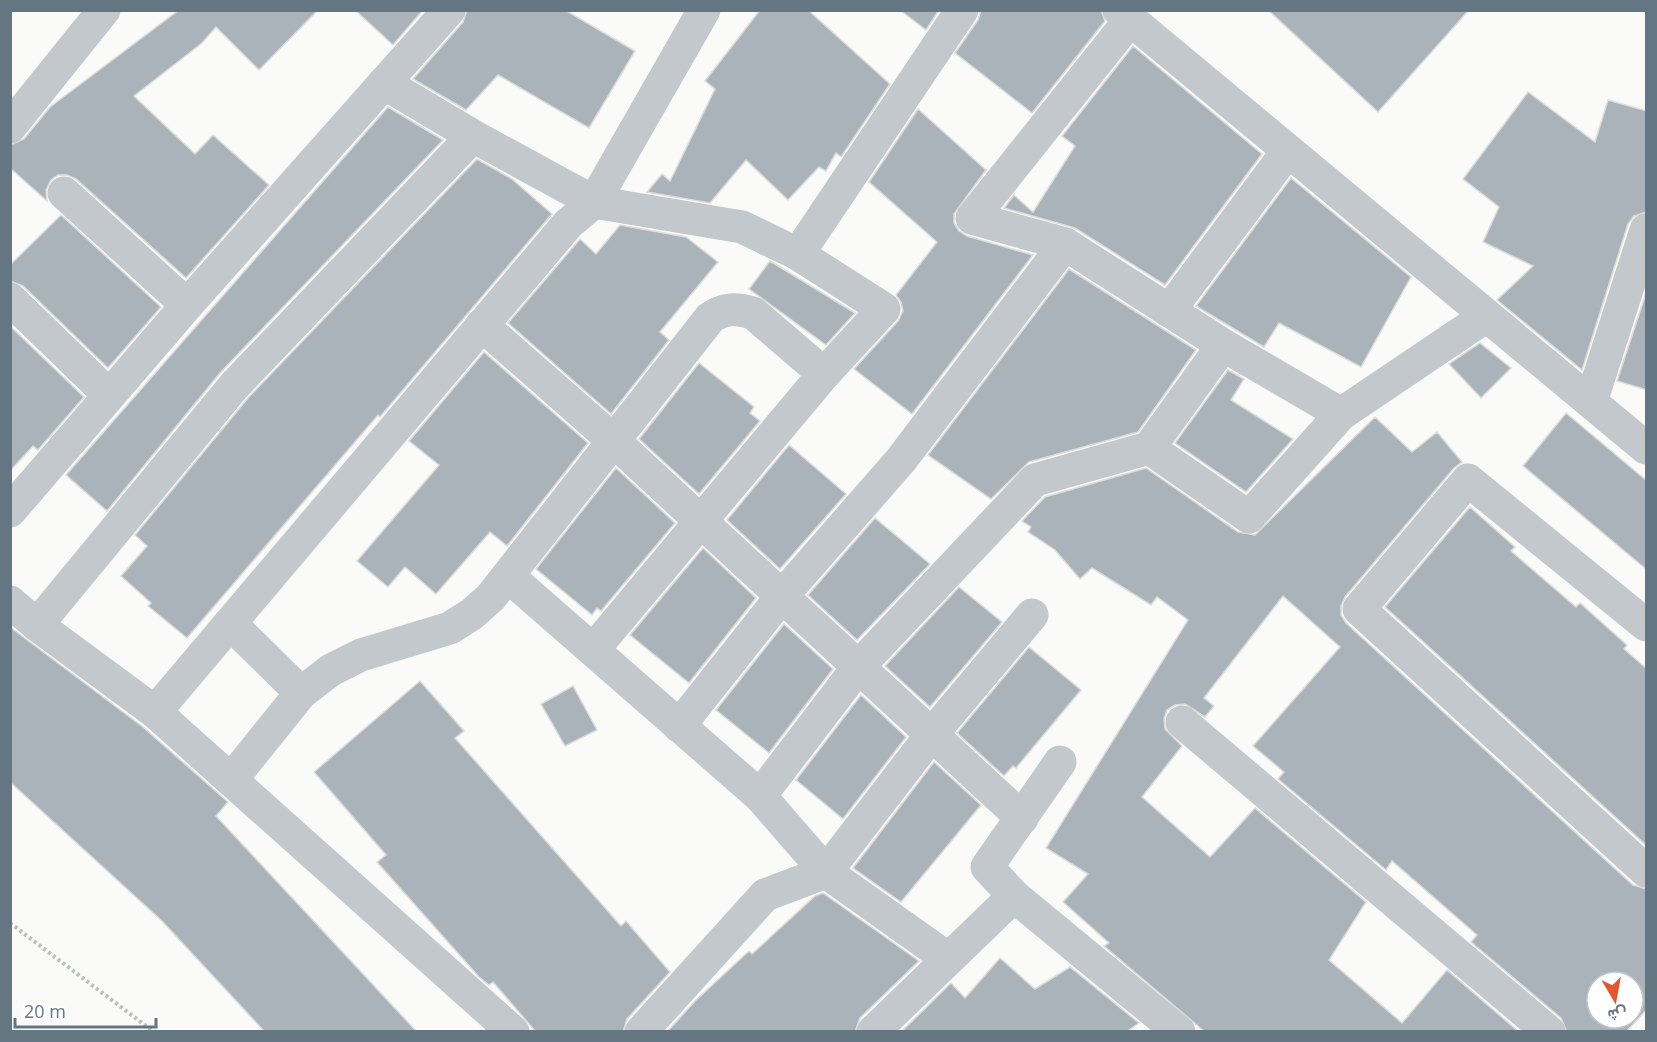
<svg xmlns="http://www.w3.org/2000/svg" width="1657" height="1042" font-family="'Open Sans',Vazirmatn,sans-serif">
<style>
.building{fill:#aab3b9;stroke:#dcdcda;stroke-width:1.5;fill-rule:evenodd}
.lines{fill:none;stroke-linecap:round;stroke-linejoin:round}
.path{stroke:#bbbfc2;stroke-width:4;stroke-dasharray:3 3;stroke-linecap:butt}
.minor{stroke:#c3c8cc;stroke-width:33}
</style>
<rect width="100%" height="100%" fill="#fafaf8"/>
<g class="building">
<path d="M179 10H318L259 70 216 27 202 43 134 96 195 154 213 135 269 185 186 278 76 179 67 175H58L51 180 46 190 47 201 10 168V145L24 139 50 107Z"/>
<path d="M355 10H423L393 45Z"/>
<path d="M467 10H565L635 51 589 128 498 75 466 110 413 79 463 22Z"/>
<path d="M760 10H808L890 84 841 157 836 153 826 171 819 167 788 200 746 160 710 203 647 192 662 174 670 181 715 89 705 81Z"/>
<path d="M900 10H939L926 30Z"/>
<path d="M981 10H1101L1105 21 1032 113 955 53 978 20Z"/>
<path d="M1268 10H1469L1378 112Z"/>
<path d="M1133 46 1262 154 1165 285 1075 228 1004 208 1014 195 1033 212 1075 146 1062 136Z"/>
<path d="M1528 92 1595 142 1608 100 1647 111V212L1634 216 1628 224 1582 370 1497 300 1533 266 1483 242 1499 207 1463 179Z"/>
<path d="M388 107 443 140 220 373 107 511 66 475Z"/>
<path d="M918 109 986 170 954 214V223L959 231 967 236 1033 255 912 414 854 369 898 321 903 311 901 302 896 295 937 242 869 182Z"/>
<path d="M477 159 512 179 552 214 380 417 378 415 187 638 148 606 151 603 121 576 147 546 135 535 248 398Z"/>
<path d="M1291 178 1411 277 1361 367 1279 323 1264 347 1196 306Z"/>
<path d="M61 215 161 307 108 368 23 286 10 281V265Z"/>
<path d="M620 225 686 237 718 262 660 332 669 340 611 414 508 323 580 239 596 254Z"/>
<path d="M770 261 855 313 826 345 749 289Z"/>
<path d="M1069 269 1196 350 1138 432 1029 462 991 499 928 455Z"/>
<path d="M1647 290V390L1617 381Z"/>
<path d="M10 326 84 397 38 450 33 446 10 471Z"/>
<path d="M1480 343 1511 368 1481 398 1449 364Z"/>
<path d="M484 352 588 443 507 546 490 532 436 594 405 567 388 587 357 561 439 465 409 441Z"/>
<path d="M699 363 754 407 750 413 760 421 699 494 639 439Z"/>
<path d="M1228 370 1244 379 1231 400 1293 439 1246 492 1175 443Z"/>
<path d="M1566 413 1647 481V570L1523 466Z"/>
<path d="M1375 417 1412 452 1437 432 1462 462 1454 468 1345 597 1341 606V615L1346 623 1633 885 1647 889V1009L1626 1032H1567L1561 1018 1471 942 1477 935 1392 861 1386 870 1278 779 1284 772 1253 746 1340 647 1283 596 1204 698 1214 706 1205 717 1185 704 1175 705 1167 710 1164 719 1165 729 1182 746 1142 797 1210 857 1255 808 1366 902 1329 960 1402 1023 1447 970 1519 1032H1205L1104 946 1109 943 1063 902 1088 874 1046 848 1188 620 1157 597 1151 605 1092 568 1080 579 1055 550 1028 532 1031 527 1022 521 1045 497 1146 468 1238 532 1255 535ZM1597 982H1633V1018H1597Z"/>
<path d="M789 445 846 494 780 569 727 520Z"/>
<path d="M616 468 675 523 601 611 597 608 592 615 536 569Z"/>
<path d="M1470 507 1515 547 1511 551 1576 607 1580 603 1627 645 1624 649 1647 669V846L1385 607Z"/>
<path d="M875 518 930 564 857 640 808 595Z"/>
<path d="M703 548 756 598 689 683 630 635Z"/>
<path d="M959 587 1002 622 930 707 885 666Z"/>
<path d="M784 624 833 669 769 753 716 710Z"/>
<path d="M10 627 143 727 228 802 216 816 417 1032H265L162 921 10 782Z"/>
<path d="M1029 647 1081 690 1016 768 1013 766 1004 776 957 733Z"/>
<path d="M420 681 464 731 455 738 621 926 626 921 670 972 627 1019 623 1032H536L493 982 489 985 479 977 377 862 386 855 314 772Z"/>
<path d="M573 686 597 730 565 746 541 704Z"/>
<path d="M861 695 906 737 843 819 796 780Z"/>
<path d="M934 762 981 805 901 902 853 868Z"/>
<path d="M823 893 919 961 860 1018 855 1032H667L695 1001 749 951 752 954 815 896Z"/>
<path d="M1000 958 1035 989 1070 967 1139 1023 1126 1032H901L951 983 965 998Z"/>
</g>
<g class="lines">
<path class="path" d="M10 923 154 1032"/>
<g class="minor">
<path d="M1119 10 1646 448"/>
<path d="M1130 20 972 218 1065 244 1223 345 1341 414"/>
<path d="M384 83 473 136 594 202 742 227 798 254 884 309 824 374 593 650"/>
<path d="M10 127 104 10"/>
<path d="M64 193 187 305"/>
<path d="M798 254 962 10"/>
<path d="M10 299 109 395"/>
<path d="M1169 311 1287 152"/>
<path d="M482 325 614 441 1022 818"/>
<path d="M1591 402 1646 230"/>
<path d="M1149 448 1249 517 1341 414 1485 317"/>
<path d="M10 511 187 305 449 10"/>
<path d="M508 576 760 796 826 872 947 958"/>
<path d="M10 602 37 625 155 712 513 1032"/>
<path d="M230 623 301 693"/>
<path d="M37 625 234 386 473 136"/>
<path d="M1646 625 1468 480 1359 609 1646 871"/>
<path d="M155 712 568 224 594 202 704 10"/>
<path d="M1182 722 1549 1032"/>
<path d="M679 726 782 596 901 460 1065 244"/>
<path d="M1060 762 987 867 1014 896 1179 1032"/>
<path d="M231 780 301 693 331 670 361 655 450 628 472 614 491 597 710 318C724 308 736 308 753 313L824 374"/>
<path d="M760 796 859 666 1035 480 1149 448 1223 345"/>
<path d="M641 1032 765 895 826 872 932 734 1032 615"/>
<path d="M873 1032 1014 896"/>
</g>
</g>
<rect width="1657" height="1042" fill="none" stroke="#657683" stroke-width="24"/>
<g transform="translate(1615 1000) rotate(170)"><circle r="28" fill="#ffffff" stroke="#c1c8cd" stroke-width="1.5"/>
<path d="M0-4.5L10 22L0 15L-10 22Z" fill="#e4572e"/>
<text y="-9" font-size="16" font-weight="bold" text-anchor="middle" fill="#657683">ش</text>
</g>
<path d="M15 1018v9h141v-9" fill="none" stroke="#657683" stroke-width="3"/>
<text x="24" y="1018" font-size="18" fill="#657683" stroke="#ffffff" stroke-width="4.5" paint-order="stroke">20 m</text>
</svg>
